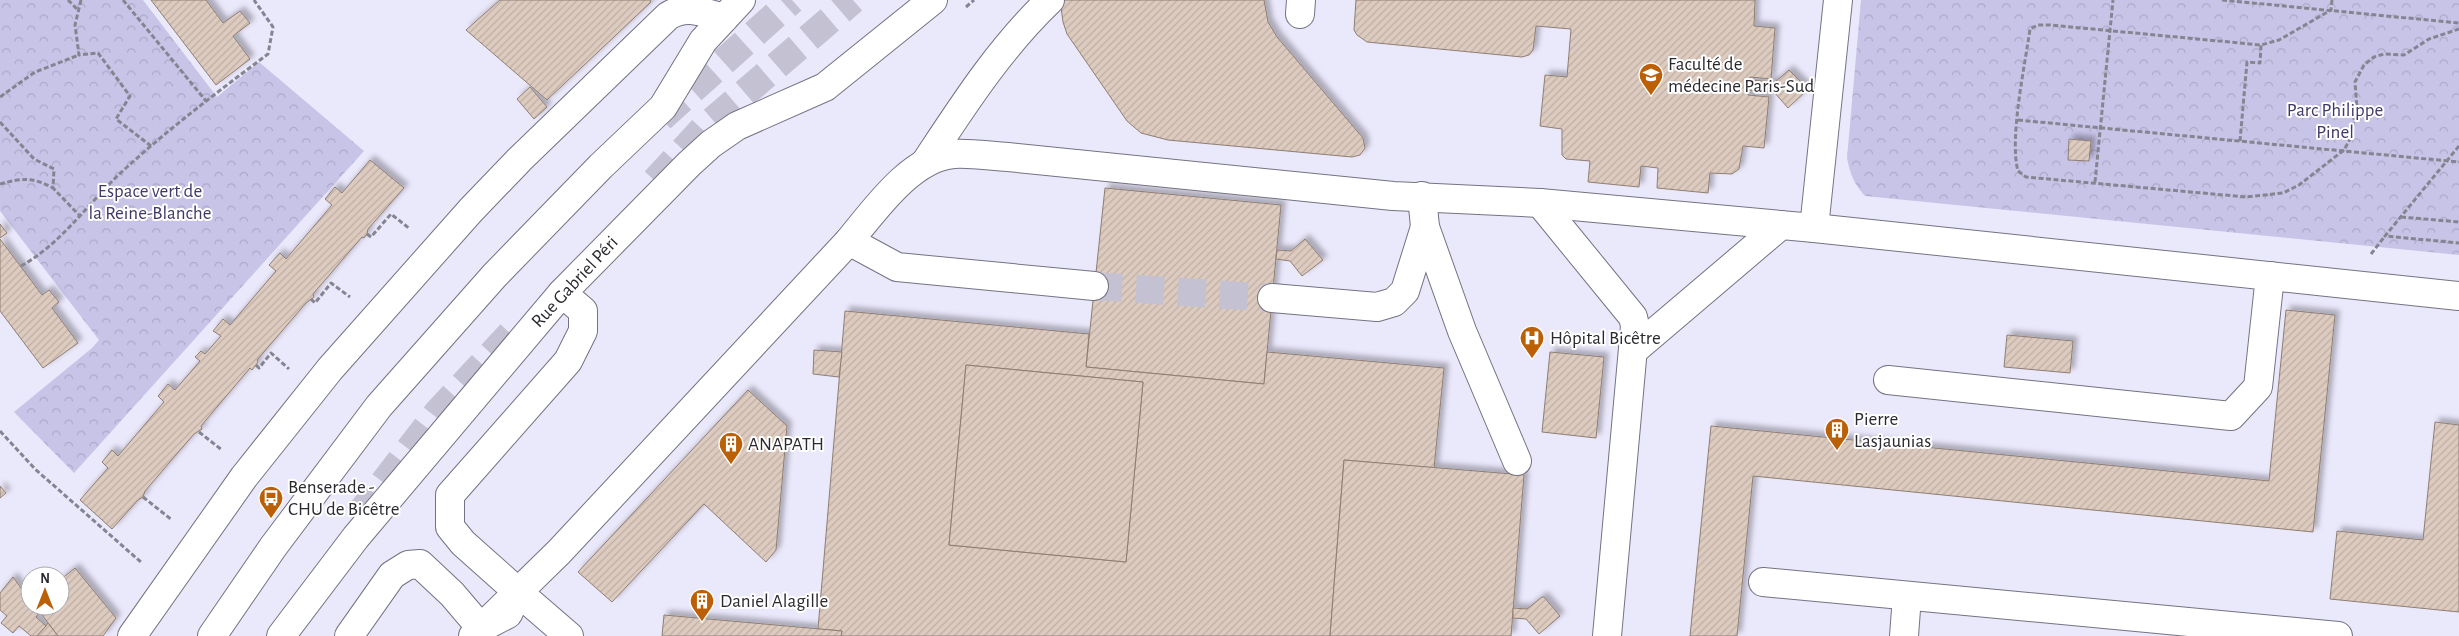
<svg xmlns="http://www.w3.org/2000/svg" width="2459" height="636" font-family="'Alegreya Sans',sans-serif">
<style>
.park{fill:url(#park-crowns)}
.building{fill:url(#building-hatch);stroke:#8f7e74;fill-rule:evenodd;filter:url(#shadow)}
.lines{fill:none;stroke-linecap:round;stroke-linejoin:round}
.minor-tunnel{stroke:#c4c2d2;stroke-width:28;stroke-dasharray:28 14;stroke-linecap:butt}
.highway-tunnel{stroke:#c4c2d2;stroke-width:28;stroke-dasharray:28 14;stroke-linecap:butt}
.minor-casing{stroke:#747283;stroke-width:30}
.major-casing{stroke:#747283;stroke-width:30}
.path{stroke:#858490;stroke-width:3;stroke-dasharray:5 2.5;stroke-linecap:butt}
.minor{stroke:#fff;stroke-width:28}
.major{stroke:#fff;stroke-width:28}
.labels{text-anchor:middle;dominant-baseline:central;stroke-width:4;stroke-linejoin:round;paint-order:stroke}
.poi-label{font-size:19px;fill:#2a2930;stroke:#fff;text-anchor:start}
.park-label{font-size:19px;fill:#413769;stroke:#fff}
.street-label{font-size:19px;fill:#2a2930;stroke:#fff}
</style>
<defs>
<pattern id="park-crowns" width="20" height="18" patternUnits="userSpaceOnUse" patternTransform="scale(1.25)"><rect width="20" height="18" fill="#c8c4e8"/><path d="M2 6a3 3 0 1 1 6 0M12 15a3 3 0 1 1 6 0" fill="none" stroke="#aca8c7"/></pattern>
<pattern id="building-hatch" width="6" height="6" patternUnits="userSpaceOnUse" patternTransform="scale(1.25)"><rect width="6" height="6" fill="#ddcbbf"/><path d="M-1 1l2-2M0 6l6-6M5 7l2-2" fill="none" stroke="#beaea4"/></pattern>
<filter id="shadow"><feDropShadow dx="4.5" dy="-4.5" stdDeviation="2.5" flood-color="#0004"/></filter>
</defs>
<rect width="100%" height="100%" fill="#eae8fb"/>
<g class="park">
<path d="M0 0H143L217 97 259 62 364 151 74 473 14 412 92 348 99 340 0 211Z"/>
<path d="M1861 0H2459V255L1865 196C1854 184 1850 174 1847 158Z"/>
</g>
<g class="building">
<path d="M151 0H206L223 23 240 11 250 23 233 36 250 59 216 85Z"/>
<path d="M500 0H650L651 2 547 100 466 30Z"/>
<path d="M1060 0H1264L1268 22 1277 37 1363 138 1365 148 1360 155 1352 157 1168 140 1141 133 1127 121 1067 34 1063 22Z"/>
<path d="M1356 0H1755L1754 26 1775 28 1771 79 1750 77 1749 80 1748 95 1769 97 1764 148 1743 146 1739 169 1732 174 1710 173 1708 193 1657 188 1658 168 1641 166 1639 187 1588 182 1590 161 1566 159 1562 155V129L1540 126 1545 75 1567 77 1571 29 1536 26 1533 50 1529 55 1522 57 1367 42 1357 35 1354 30Z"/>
<path d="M1789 70 1808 89 1788 108 1774 92 1748 90 1749 80 1775 82Z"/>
<path d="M530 87 547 107 534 119 517 99Z"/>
<path d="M2069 139 2091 141 2089 161 2068 160Z"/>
<path d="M370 160 404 188 368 229 367 234 364 238 362 237 313 294 314 297 306 303 257 360 258 362 252 370 250 368 201 426 202 429 194 434 145 491 143 497 138 500 112 529 80 500 108 468 102 462 112 450 118 456 164 402 158 396 168 384 175 390 200 361 195 357 201 351 205 354 221 336 213 331 223 319 230 325 276 271 269 265 280 253 286 259 332 205 325 199 335 187 342 193Z"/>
<path d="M1105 188 1281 205 1264 384 1086 367Z"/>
<path d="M0 224 7 233 0 238Z"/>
<path d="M0 239 42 295 49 290 59 302 52 308 78 343 43 368 0 311Z"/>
<path d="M1305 239 1323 260 1302 276 1290 261 1276 259 1277 250 1291 251Z"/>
<path d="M2286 310 2335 315 2313 532 1753 476 1737 636H1690L1711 426 2269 481Z"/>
<path d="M845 311 1089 334 1086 367 1264 384 1267 352 1444 368 1434 468 1344 460 1330 636H841L842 631 818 629ZM966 365 1143 382 1126 562 949 545Z"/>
<path d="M2007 335 2073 341 2070 373 2004 367Z"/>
<path d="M814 350 842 352 839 377 813 374Z"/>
<path d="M1550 352 1604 357 1596 438 1542 432Z"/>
<path d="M966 365 1143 382 1126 562 949 545Z"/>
<path d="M748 390 787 426 776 550 766 562 704 504 612 602 578 572Z"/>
<path d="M2435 422 2459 425V612L2330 599 2337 531 2423 540Z"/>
<path d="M1344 460 1524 475 1511 636H1330Z"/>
<path d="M0 486 6 493 0 498Z"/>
<path d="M75 568 116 618 103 636H58L36 607 60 606V580Z"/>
<path d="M13 577 30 600V606H35L40 612 36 617 46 626 37 636H31L19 626 13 633 1 623 7 616 0 610V593Z"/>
<path d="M1542 597H1544L1560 616 1539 634 1526 619 1513 618V608L1527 609Z"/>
<path d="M664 615 842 631 841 636H662Z"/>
<path d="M48 623 58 636H37L46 626Z"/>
</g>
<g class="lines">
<path class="minor-tunnel" d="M1094 286 1272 298"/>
<g class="highway-tunnel">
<path d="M661 118 792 0"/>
<path d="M655 181 703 129 853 0"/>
<path d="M358 516 438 412 519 325"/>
</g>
<defs>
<g id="minor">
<path d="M1300 14 1301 0"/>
<path d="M925 163C964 104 999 49 1050 0"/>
<path d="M1422 196 1425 227 1462 331 1517 461"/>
<path d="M1540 203 1633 317 1635 326 1607 636"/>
<path d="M1814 228 1838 0"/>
<path d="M849 241 897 267 1094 286"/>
<path d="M1272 298 1377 307 1394 302 1405 291 1425 227"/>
<path d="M1634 350 1781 225"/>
<path d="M1888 380 2231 416 2258 387 2270 276"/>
<path d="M1763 582 2338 636"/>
<path d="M518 592 569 636"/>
<path d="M132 636 244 477 330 369 471 210 520 159 668 16C687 4 704 13 724 18"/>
<path d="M349 636 392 575 408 565 420 564 452 594 481 628 508 614 518 592 463 543 450 527V495L568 361 583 331V311L562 293"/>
<path d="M473 636 559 552 849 241C874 211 911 157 954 154 971 153 990 156 1008 157L1393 196 1540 203 1814 228 2459 296"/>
<path d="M1904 636 1907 596"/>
</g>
<g id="major">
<path d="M212 636 273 547 379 406 495 275 601 166 663 107 703 41 741 0"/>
<path d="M281 636 356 537 562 293 689 164 711 144 737 126 825 87 933 0"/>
</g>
</defs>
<use href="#minor" class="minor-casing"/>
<use href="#major" class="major-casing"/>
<g class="path">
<path d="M68 0 77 9"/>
<path d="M81 0 75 25 79 55 98 53 130 96 116 119 151 146"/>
<path d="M123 0 206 101"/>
<path d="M2222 0 2459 23"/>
<path d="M2332 0 2331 10 2279 40 2261 45 2050 25H2038L2030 29C2025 65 2009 139 2018 171L2026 177 2246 197 2283 193 2299 185 2344 150 2349 141 2357 109 2355 82 2364 65 2374 57 2384 54 2404 55 2429 39 2459 29"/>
<path d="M966 7 974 0"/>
<path d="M0 97 35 72 79 55"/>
<path d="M2018 120 2459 162"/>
<path d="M0 122 34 159 54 169 53 188 79 215"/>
<path d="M2240 141 2247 62 2260 63 2261 45"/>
<path d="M2459 146 2385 236 2459 243"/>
<path d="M2095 182 2113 0"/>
<path d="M0 184C22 178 33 177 53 188"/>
<path d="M2401 217 2459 222"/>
<path d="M367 234 371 237 391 214 410 229"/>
<path d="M2371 254 2385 236"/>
<path d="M21 266C63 243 90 200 126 168 171 127 220 90 268 54L273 27 254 0"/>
<path d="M311 299 315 303 331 283 350 297"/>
<path d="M256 365 259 368 271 353 289 369"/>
<path d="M0 431 35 469 142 563"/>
<path d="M199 432 222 450"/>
<path d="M143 497 172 520"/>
</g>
<use href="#minor" class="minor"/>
<use href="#major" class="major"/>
</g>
<defs>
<symbol id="university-pin" viewBox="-11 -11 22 30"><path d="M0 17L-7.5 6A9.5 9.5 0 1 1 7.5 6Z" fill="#bb6007" stroke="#fff"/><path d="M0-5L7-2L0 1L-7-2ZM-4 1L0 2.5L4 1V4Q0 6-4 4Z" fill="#fff"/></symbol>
<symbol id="hospital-pin" viewBox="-11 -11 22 30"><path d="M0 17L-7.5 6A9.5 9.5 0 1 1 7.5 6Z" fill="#bb6007" stroke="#fff"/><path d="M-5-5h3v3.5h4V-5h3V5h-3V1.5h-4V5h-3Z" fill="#fff"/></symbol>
<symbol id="building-pin" viewBox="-11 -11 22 30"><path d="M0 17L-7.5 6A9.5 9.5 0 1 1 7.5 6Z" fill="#bb6007" stroke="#fff"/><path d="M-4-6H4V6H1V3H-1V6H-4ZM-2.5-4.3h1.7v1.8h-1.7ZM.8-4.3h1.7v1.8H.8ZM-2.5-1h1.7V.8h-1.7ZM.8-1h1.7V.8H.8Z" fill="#fff"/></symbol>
<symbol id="bus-pin" viewBox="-11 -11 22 30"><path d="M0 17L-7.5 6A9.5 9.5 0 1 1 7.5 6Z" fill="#bb6007" stroke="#fff"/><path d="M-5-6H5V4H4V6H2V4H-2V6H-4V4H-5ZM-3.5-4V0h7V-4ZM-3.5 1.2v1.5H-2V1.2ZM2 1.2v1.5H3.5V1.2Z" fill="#fff"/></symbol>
</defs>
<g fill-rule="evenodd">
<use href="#university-pin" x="1637" y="61" width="28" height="38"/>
<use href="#hospital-pin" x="1518" y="324" width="28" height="38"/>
<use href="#building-pin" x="1823" y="416" width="28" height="38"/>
<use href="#building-pin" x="717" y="430" width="28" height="38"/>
<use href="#bus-pin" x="257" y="484" width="28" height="38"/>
<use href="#building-pin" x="688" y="587" width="28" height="38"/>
</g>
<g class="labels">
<g class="poi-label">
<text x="1668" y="64">Faculté de<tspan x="1668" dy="22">médecine Paris-Sud</tspan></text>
<text x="1550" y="338">Hôpital Bicêtre</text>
<text x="1854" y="419">Pierre<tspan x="1854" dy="22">Lasjaunias</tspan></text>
<text x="748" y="444">ANAPATH</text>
<text x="288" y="487">Benserade -<tspan x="288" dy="22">CHU de Bicêtre</tspan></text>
<text x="720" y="601">Daniel Alagille</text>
</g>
<g class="park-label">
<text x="2335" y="110">Parc Philippe<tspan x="2335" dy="22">Pinel</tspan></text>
<text x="150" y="191">Espace vert de<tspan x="150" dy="22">la Reine-Blanche</tspan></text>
</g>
<g class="street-label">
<text transform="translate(575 282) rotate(-47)">Rue Gabriel Péri</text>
</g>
</g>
<g transform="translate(45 591)"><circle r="24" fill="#ffffff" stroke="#aaa9ac"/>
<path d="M0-4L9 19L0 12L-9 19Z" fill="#bb6007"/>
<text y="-8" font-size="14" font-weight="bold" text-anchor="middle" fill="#2a2930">N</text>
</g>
</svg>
